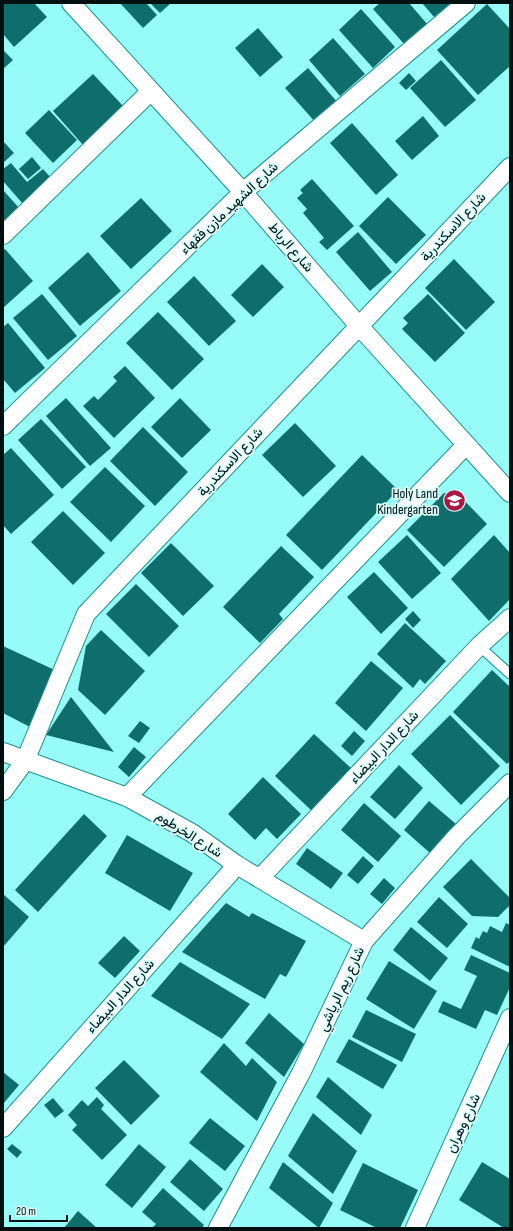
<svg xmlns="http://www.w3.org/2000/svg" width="513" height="1231" font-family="'Sofia Sans Condensed',Vazirmatn,sans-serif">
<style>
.building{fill:#0f6e6b}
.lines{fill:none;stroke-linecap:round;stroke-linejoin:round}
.service-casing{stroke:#1e8f8c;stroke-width:11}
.minor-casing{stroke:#1e8f8c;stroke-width:20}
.service{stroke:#fff;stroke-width:9}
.minor{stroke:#fff;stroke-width:18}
.labels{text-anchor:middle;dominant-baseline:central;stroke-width:3.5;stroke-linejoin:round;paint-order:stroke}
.street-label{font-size:14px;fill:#000f0f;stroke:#d8fdfb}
.poi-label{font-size:14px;fill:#000f0f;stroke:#d8fdfb;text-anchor:end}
</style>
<rect width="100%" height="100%" fill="#97fcf7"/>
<g class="building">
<path d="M3 3H34L47 17 14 47 3 34Z"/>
<path d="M120 3H146L157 15 143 28Z"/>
<path d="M150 3H171L160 13Z"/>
<path d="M380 3H409L428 25 405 45 373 9Z"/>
<path d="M422 3H451L434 17Z"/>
<path d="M487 4 510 29V66L478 95 437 50Z"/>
<path d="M361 9 395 47 373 68 339 30Z"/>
<path d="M258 28 283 57 260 77 235 48Z"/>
<path d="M333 38 365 74 340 96 309 60Z"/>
<path d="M3 50 13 60 3 69Z"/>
<path d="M441 60 476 100 445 127 410 88Z"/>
<path d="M308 68 338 103 316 123 285 88Z"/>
<path d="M409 73 416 81 406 90 399 83Z"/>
<path d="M93 74 124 107 83 145 53 111Z"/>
<path d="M49 110 77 140 53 163 25 133Z"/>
<path d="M423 116 439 136 412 160 395 141Z"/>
<path d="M352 123 398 175 376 195 330 143Z"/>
<path d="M3 141 14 153 3 163Z"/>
<path d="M32 157 41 168 28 179 19 169Z"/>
<path d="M11 163 27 182 43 169 52 179 23 204 3 181V169Z"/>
<path d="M312 179 354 226 327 250 319 242 324 238 303 213 307 209 297 198 303 193 300 190Z"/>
<path d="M3 190 20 209 3 224Z"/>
<path d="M388 197 426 235 396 264 359 226Z"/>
<path d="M141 198 172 231 131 269 100 236Z"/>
<path d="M358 232 392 272 370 291 336 252Z"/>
<path d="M5 249 33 281 3 308V251Z"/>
<path d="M88 252 121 291 80 326 48 288Z"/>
<path d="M454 259 495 302 466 330 425 288Z"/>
<path d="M262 264 284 287 253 317 231 295Z"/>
<path d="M194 276 236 321 209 346 167 302Z"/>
<path d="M42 294 77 336 48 360 13 318Z"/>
<path d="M428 294 465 333 435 362 402 329 408 323 403 318Z"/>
<path d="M158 312 204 359 172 390 126 343Z"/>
<path d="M8 323 45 368 15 393 3 379V327Z"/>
<path d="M125 366 155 398 114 438 83 406 94 396 98 400 117 381 113 377Z"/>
<path d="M66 398 111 448 90 466 46 416Z"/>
<path d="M180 398 211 430 182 458 151 427Z"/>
<path d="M41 419 86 467 62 489 18 440Z"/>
<path d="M295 423 336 466 303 497 262 455Z"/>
<path d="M143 427 188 472 155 506 110 461Z"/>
<path d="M11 448 54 495 11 534 3 525V455Z"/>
<path d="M362 455 398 490 322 570 286 535Z"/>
<path d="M105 467 145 506 111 542 70 502Z"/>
<path d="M444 493H457L487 524 444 567 407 530Z"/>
<path d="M63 511 105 553 73 585 31 542Z"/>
<path d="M407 535 441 573 412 599 378 562Z"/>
<path d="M494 535 510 553V599L489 621 451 579Z"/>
<path d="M171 543 214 586 183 616 141 573Z"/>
<path d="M281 546 314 577 279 614 283 619 260 643 223 607Z"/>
<path d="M374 572 408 608 381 634 347 597Z"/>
<path d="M136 584 179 626 149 657 106 614Z"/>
<path d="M413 611 421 620 413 628 405 619Z"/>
<path d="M405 623 446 661 425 684 420 679 413 688 377 654Z"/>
<path d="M101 630 145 671 105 715 78 690 86 646Z"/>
<path d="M3 646 59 672 32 728 3 713Z"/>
<path d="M371 661 403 688 366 731 335 703Z"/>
<path d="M492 670 510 687V761L507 764 453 712Z"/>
<path d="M71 697 114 752 46 735Z"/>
<path d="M450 715 500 766 461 805 411 754Z"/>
<path d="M140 721 150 728 139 743 128 736Z"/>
<path d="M354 731 365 741 352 756 341 746Z"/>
<path d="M314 734 352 769 313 812 275 776Z"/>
<path d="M134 747 146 757 129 777 118 767Z"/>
<path d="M399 765 423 788 395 819 370 797Z"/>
<path d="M263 777 301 814 277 839 266 828 255 840 228 814Z"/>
<path d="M429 801 456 824 430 853 404 830Z"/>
<path d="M364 803 401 836 378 862 341 830Z"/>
<path d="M84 814 107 836 38 912 15 890Z"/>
<path d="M127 835 193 873 170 911 105 873Z"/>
<path d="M307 848 343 873 331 889 296 864Z"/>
<path d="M363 856 374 866 358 884 347 875Z"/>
<path d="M471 859 510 898V905L498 917 472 916 443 887Z"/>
<path d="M384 878 395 888 382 904 370 894Z"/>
<path d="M3 894 29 917 3 947Z"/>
<path d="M439 897 468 924 447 948 417 922Z"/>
<path d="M226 903 249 917 252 913 306 941 286 977 280 974 265 999 182 952Z"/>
<path d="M506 923 510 925V967L471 948 476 937 479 939 483 931 487 933 490 926 502 932Z"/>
<path d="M411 927 448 958 430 981 393 950Z"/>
<path d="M124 936 140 951 115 978 98 963Z"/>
<path d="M471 955 510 973V987L497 1015 485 1010 476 1029 438 1012 443 1001 461 1009 477 976 464 970Z"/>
<path d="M389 961 437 991 414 1029 366 999Z"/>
<path d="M180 962 250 1004 222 1039 151 996Z"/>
<path d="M366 1010 416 1034 402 1062 352 1037Z"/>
<path d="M269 1013 304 1044 284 1077 245 1043Z"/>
<path d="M349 1039 397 1065 383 1089 336 1062Z"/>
<path d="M224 1043 246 1066 252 1058 277 1082 257 1121 200 1072Z"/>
<path d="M124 1060 160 1096 131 1125 95 1088Z"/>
<path d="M3 1072 19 1085 3 1104Z"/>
<path d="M328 1077 372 1115 361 1135 316 1097Z"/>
<path d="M97 1097 104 1105 101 1109 127 1135 102 1160 72 1130 77 1125 68 1115 82 1100 88 1106Z"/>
<path d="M53 1098 64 1111 55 1118 44 1105Z"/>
<path d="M313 1113 357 1151 333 1194 288 1156Z"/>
<path d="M210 1118 245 1146 225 1171 189 1143Z"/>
<path d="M12 1144 22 1152 17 1158 7 1149Z"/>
<path d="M139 1144 166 1167 132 1208 105 1185Z"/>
<path d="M190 1159 223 1189 204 1211 170 1182Z"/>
<path d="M283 1162 333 1203 319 1228 269 1188Z"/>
<path d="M482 1162 510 1179V1228H504L459 1200Z"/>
<path d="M363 1163 418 1190 400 1228H377L340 1210Z"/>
<path d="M163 1188 204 1225 202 1228H152L156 1224 142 1212Z"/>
<path d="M78 1211 97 1228H64Z"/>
</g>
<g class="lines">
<defs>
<path id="service" d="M479 646 510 674"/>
<g id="minor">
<path d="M71 3 243 192 359 326 510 493"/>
<path d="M3 235 150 92"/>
<path d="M3 426 243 192 466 3"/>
<path d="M3 752 127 797 192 833 237 865 364 941"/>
<path d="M3 791 25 761 86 614 510 167"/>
<path d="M127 797 466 445"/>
<path d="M260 878 479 646 510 618"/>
<path d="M3 1128 237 865"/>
<path d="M218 1228 301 1073 364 941 457 836 510 783"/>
<path d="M415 1228 510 1018"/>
</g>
</defs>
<use href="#service" class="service-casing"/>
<use href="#minor" class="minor-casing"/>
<use href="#service" class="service"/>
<use href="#minor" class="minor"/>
</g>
<defs>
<symbol id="school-disc" viewBox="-11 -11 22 22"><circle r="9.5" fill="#ab1642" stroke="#d8fdfb"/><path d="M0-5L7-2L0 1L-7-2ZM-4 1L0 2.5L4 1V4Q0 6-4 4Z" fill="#fff"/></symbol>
</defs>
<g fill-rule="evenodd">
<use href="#school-disc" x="442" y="488" width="25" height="25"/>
</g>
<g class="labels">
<g class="street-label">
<text transform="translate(229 208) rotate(-43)">شارع الشهيد مازن فقهاء</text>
<text transform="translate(453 227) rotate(-47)">شارع الاسكندرية</text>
<text transform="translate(291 247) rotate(49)">شارع الرباط</text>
<text transform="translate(230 462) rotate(-47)">شارع الاسكندرية</text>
<text transform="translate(384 747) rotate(-47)">شارع الدار البيضاء</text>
<text transform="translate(189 834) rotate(32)">شارع الخرطوم</text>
<text transform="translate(341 989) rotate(-65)">شارع ريم الرياشي</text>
<text transform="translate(120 996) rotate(-48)">شارع الدار البيضاء</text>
<text transform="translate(463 1123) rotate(-65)">شارع وهران</text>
</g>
<g class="poi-label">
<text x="438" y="493">Holy Land<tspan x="438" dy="16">Kindergarten</tspan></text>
</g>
</g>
<rect width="513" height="1231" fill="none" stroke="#000f0f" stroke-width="8"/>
<path d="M10 1215v6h57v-6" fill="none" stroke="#000f0f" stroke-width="2"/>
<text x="16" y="1215" font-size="12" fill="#000f0f" stroke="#d8fdfb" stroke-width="3" paint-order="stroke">20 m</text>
</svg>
